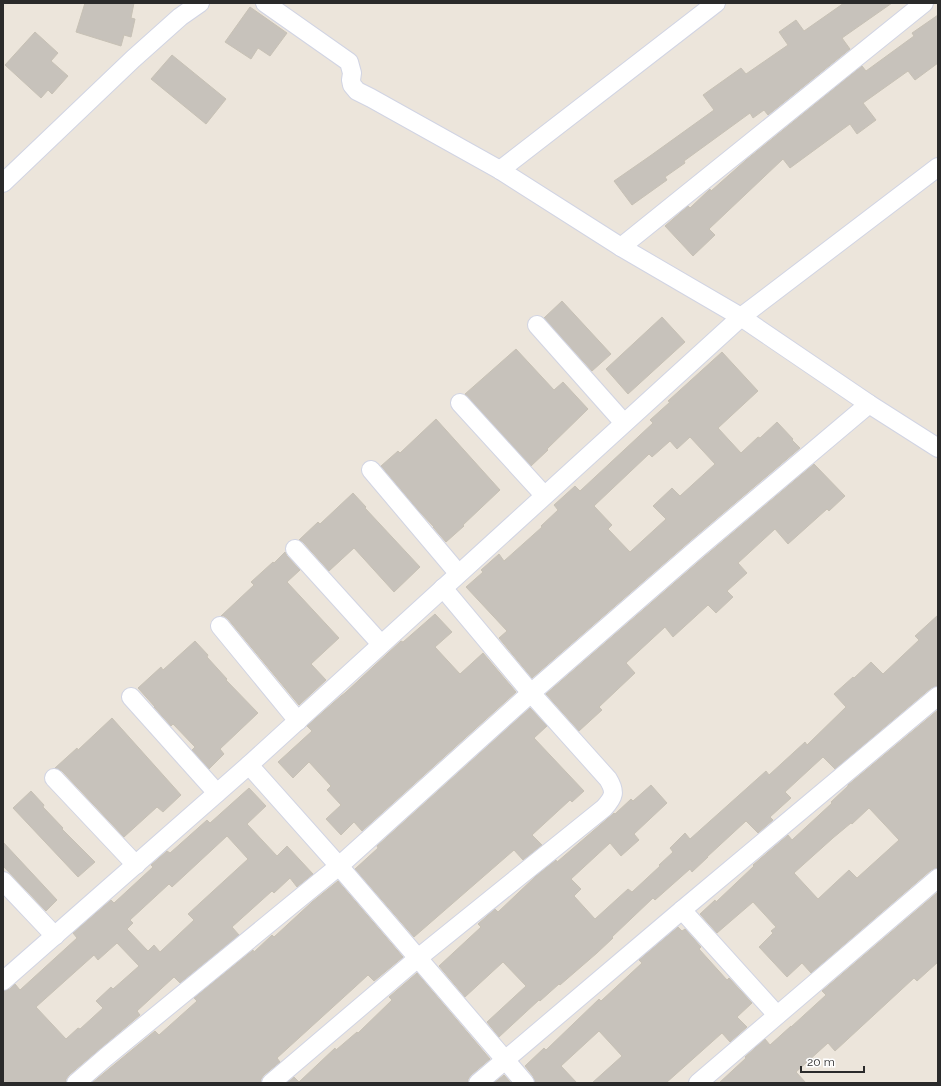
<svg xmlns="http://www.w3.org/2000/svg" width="941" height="1086" font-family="Raleway,sans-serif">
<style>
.building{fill:#c7c2bb;stroke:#c7c1b5;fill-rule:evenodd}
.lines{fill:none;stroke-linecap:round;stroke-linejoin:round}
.street-casing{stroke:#d1d4e3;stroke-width:20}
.street{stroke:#fff;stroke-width:18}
</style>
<rect width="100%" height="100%" fill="#ece5db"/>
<g class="building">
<path d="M85 3H134L131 18 135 19 131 37 124 35 121 46 76 32Z"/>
<path d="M844 3H892L842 38 850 49 768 115 764 110 753 118 750 113 684 161 685 163 665 177 667 180 632 205 614 181 650 156 714 110 703 95 741 68 746 74 788 45 779 32 796 20 804 31Z"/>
<path d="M250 7 287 33 270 56 258 48 251 59 225 42Z"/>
<path d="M938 15V63L915 80 908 71 863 103 876 120 857 134 850 124 790 168 783 159 709 229 715 235 693 256 665 226 688 206 690 208 710 189 711 191 746 160 862 66 866 71 914 36 912 33Z"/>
<path d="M35 32 58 53 51 61 68 76 52 94 48 90 41 98 5 65Z"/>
<path d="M172 55 226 99 206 124 151 79Z"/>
<path d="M562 301 611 354 592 371 544 318Z"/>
<path d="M662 317 685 342 628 394 606 369Z"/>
<path d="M516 349 554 390 563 382 588 409 547 449 548 450 531 466 465 394Z"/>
<path d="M722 352 758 391 718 428 741 453 758 437 760 438 777 422 793 439 792 440 800 448 690 541 532 678 499 638 507 631 466 587 483 572 481 570 499 554 504 561 542 527 541 526 558 510 554 505 575 486 580 491 653 423 650 420 670 402 668 401ZM690 437 715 464 680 496 672 488 653 506 666 519 630 552 608 529 612 525 594 506 649 454 652 457 670 441 677 449Z"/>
<path d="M436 419 500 490 463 525 464 526 446 542 433 527H434L418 510 381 466 398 451 400 453Z"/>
<path d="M814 464 845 496 829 511 827 509 788 544 775 529 738 563 747 573 727 591 733 597 716 613 708 605 673 637 665 627 626 663 635 673 599 707 602 710 579 731 546 694 704 557Z"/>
<path d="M353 493 366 507 365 508 420 567 394 592 354 548 329 571 303 542 299 540 318 522 320 524Z"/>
<path d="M285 552 287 556 300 570 287 582 339 638 311 664 326 680 299 705 228 619 224 616H221L254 585 251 582 273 562 274 563Z"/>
<path d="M435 614 452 632 435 647 460 674 483 653 516 692 362 831 354 822 341 835 326 819 341 805 327 790 331 786 309 762 293 778 278 762 312 731 307 726 341 696 345 693 401 641 403 642Z"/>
<path d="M938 615V686L931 688 835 769 823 757 785 792 791 798 770 817 773 820 758 833 746 821 707 857H708L692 872 690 869 655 900 653 898 612 937 613 938 597 953 560 985 559 984 540 1001 539 1000 499 1037 487 1022 526 986 503 962 465 997 439 966 481 927 478 924 487 916 495 909 498 912 536 876 556 860 557 862 614 813 615 814 631 799 633 801 651 785 667 803 634 834 639 840 621 856 610 843 571 879 581 889 574 896 595 919 628 889 632 892 660 866 659 865 673 852 670 848 685 833 690 839 766 771 769 775 805 742 807 745 846 707 834 694 853 677 854 678 871 662 883 674 919 640 915 636Z"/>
<path d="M195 641 208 655 207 657 227 679 226 680 258 713 220 749 224 754 209 769 192 750 195 747 173 724 171 726 154 707H155L138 688 161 667 163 670Z"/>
<path d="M530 708 547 726 534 738 584 791 572 802 570 800 532 835 542 845 523 860 514 850 414 937 355 869 378 848 377 846Z"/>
<path d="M938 710V868L931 870 811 973 802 963 787 977 759 947 773 933 771 931 776 927 753 902 717 933 700 914 715 900 716 902 754 866 753 865 788 835 792 840 832 803 831 802 848 786V785ZM869 808 899 840 857 878 849 870 818 899 794 873 833 838 851 823 852 824Z"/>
<path d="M112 718 181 795 163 812 157 807 124 837 62 771 55 768 77 748 78 750Z"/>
<path d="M249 788 266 806 247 824 277 856 287 846 313 874 297 887 290 878 274 893 272 891 232 927 239 935 180 983 174 977 137 1011 140 1015 69 1075 66 1079V1083H3V991L10 989 15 984 20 990 77 938 73 933 111 900 114 903 153 867 151 865 167 851 170 853 207 820 210 823ZM227 836 248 859 188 914 194 920 160 952 154 945 148 951 127 929 133 923 130 920 169 884 172 887ZM117 943 139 966 113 989 111 987 96 1001 103 1008 80 1029 78 1028 66 1039 36 1007 94 955 98 960Z"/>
<path d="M31 791 44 805 43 807 63 828 62 829 95 862 78 877 13 808Z"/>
<path d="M3 842 57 900 46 911 3 866Z"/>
<path d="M338 881 403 957 374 981 368 975 355 987 277 1058 280 1062 264 1075 261 1079V1083H92L155 1031 159 1035 197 1001 194 998 253 950 254 952 272 935 274 937 312 902Z"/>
<path d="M938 892V962L917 981 914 978 835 1051 828 1043 796 1072 806 1083H719L746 1058 745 1057 765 1039 770 1045 791 1026V1027L826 995 822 991Z"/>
<path d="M678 927 682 931 685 929 701 947 699 949 727 980 729 978 752 1003 737 1017 747 1027 730 1042 722 1033 666 1083H592L622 1056 599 1031 561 1066 577 1083H535L533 1076 525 1066 544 1048 546 1050 599 999 601 1001 642 963 639 960Z"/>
<path d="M417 973 490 1059 471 1075 468 1079V1083H287L294 1077 299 1082 335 1048 336 1050 357 1032 358 1033 392 1000 389 997Z"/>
<path d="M504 1075 511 1083H494Z"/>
</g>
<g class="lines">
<defs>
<g id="street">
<path d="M265 3 349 62 352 73 351 80 352 85 357 91 371 98 500 170 621 247 741 317 869 404 938 448"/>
<path d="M500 170 716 3"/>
<path d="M3 183 133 59 180 17 200 3"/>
<path d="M621 247 924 3"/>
<path d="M537 325 624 423"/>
<path d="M460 403 544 495"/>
<path d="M371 470 458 573"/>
<path d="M295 549 381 644"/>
<path d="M220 626 298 721"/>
<path d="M131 697 217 793"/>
<path d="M249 765 339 866 525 1083"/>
<path d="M54 778 136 865"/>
<path d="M3 881 55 936"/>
<path d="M682 910 777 1015"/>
<path d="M3 981 249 765 741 317 938 167"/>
<path d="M76 1083 106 1057 339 866 531 693 697 549 869 404"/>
<path d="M271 1083 418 958 604 808C614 797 616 792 608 779L531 693 443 588"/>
<path d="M478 1083 682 910 938 696"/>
<path d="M698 1083 938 878"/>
</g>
</defs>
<use href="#street" class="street-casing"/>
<use href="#street" class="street"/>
</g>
<rect width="941" height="1086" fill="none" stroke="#2a2a2a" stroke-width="8"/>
<path d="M801 1066v6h63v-6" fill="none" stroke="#2a2a2a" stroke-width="2"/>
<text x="807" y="1066" font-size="12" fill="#2a2a2a" stroke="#ffffff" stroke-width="3" paint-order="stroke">20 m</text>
</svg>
